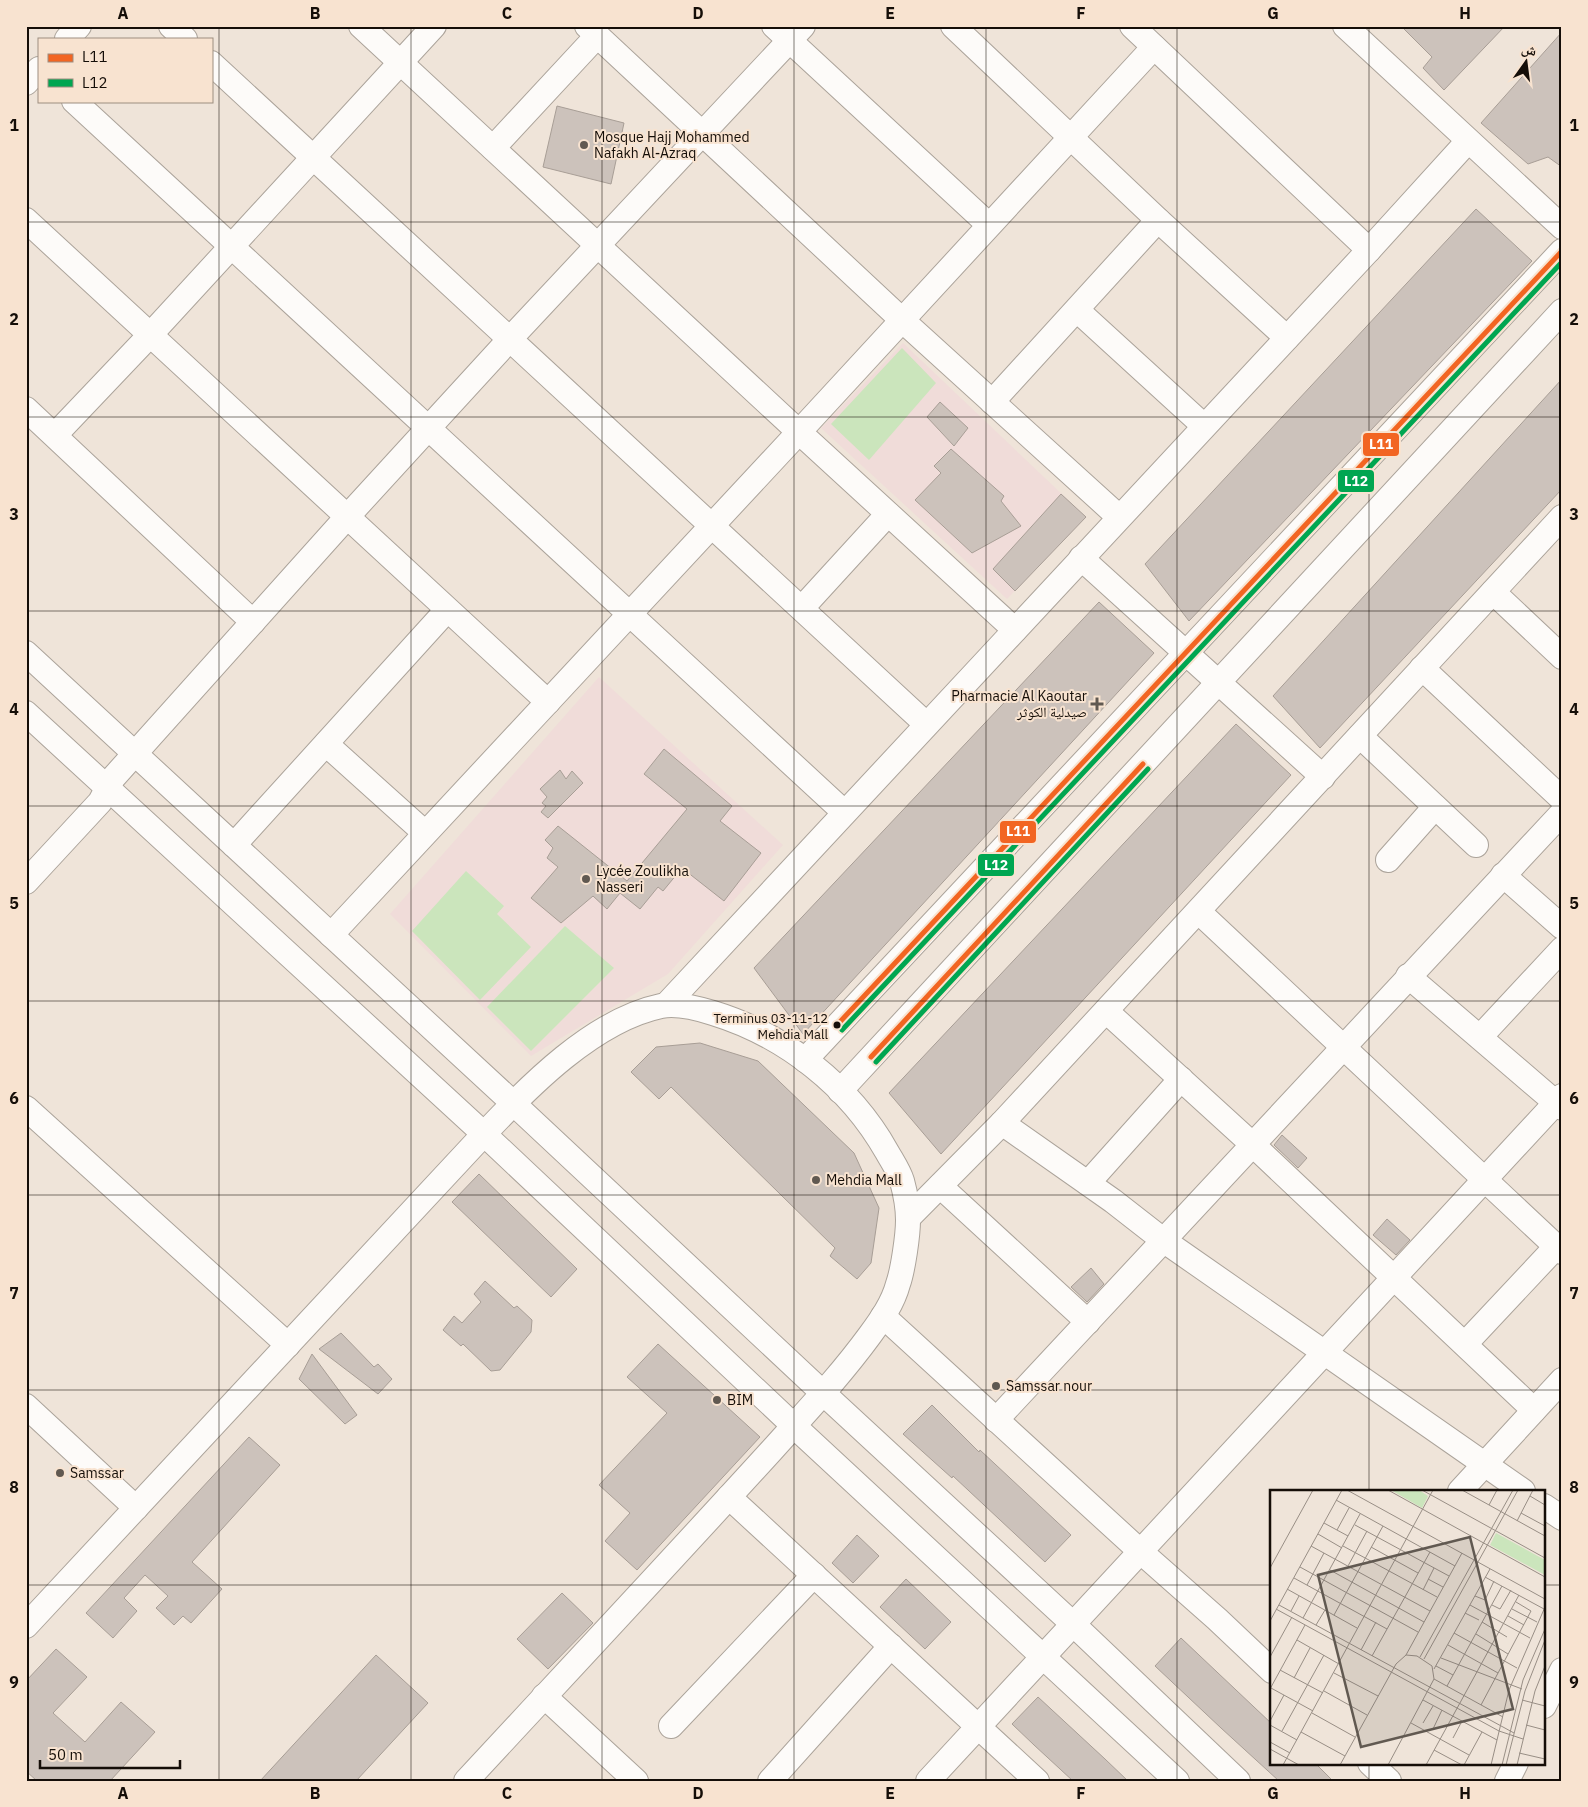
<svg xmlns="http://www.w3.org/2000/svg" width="1588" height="1807" font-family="'IBM Plex Sans','Noto Naskh Arabic',sans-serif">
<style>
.education{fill:#f0dcd9}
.green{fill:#cbe5bc}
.building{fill:#ccc2bb;stroke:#a89e96}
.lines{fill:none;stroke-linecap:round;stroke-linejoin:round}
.minor-casing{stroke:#aba39a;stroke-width:26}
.minor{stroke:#fdfbf9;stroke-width:24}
.bus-1-casing{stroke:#f8e3d0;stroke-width:9}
.bus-2-casing{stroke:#f8e3d0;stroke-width:9}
.bus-1{stroke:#f26522;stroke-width:5}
.bus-2{stroke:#00a651;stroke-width:5}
.grid{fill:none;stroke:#150e08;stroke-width:1;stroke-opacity:0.55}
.poi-dot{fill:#615951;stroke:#f8e3d0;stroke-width:2}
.bus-dot{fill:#150e08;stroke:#f8e3d0;stroke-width:2}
.labels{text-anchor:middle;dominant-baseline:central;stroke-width:4;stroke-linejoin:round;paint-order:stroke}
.bus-label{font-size:13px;fill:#150e08;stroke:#f8e3d0;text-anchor:end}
.poi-label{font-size:14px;fill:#150e08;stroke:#f8e3d0;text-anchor:start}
.inset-road{fill:none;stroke:#988e85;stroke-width:1}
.view{fill:#615951;fill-opacity:0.15;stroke:#615951;stroke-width:2.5}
.inset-edge{fill:none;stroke:#150e08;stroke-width:2.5}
.line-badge{stroke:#f8e3d0;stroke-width:2}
.badge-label{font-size:14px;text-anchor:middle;font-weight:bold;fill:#fff}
.neatline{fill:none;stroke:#150e08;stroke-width:2}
.grid-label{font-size:16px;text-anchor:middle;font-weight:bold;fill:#150e08}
</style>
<rect width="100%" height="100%" fill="#efe4d9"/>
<g class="education">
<path d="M903 343 1086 517 1007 599 821 428Z"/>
<path d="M599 677 783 845 668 974 531 1056 390 914Z"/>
</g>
<g class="green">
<path d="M902 348 936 383 869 460 831 424Z"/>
<path d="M466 871 504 906 497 914 531 947 480 1000 412 931Z"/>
<path d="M565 926 614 968 531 1051 487 1007Z"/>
</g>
<g class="building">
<path d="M1401 26H1505L1444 90 1423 68 1432 57Z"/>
<path d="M1562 32V167L1548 157 1528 164 1481 123Z"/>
<path d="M557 106 624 123 611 184 543 167Z"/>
<path d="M1476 209 1532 261 1189 621 1145 564Z"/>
<path d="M1562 379V489L1320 748 1273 696Z"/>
<path d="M940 402 968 428 954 446 927 417Z"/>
<path d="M951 449 1004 496 1001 501 1021 526 972 553 915 500 941 473 934 466Z"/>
<path d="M1061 494 1086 517 1015 591 993 569Z"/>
<path d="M1099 602 1154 653 803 1034 754 968Z"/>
<path d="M1236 724 1291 775 941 1154 889 1093Z"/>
<path d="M664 749 732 806 720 821 761 853 724 901 682 868 663 891 658 887 640 909 620 893 607 909 593 896 561 923 531 898 558 867 547 858 553 848 545 840 558 826 627 881 687 809 644 774Z"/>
<path d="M560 770 566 779 572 771 583 783 548 818 541 812 546 806 542 803 547 797 540 789Z"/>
<path d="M700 1043 758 1061 854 1153 879 1208 871 1263 857 1279 830 1256 835 1248 671 1087 659 1099 631 1072 656 1047Z"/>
<path d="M1282 1135 1307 1158 1298 1168 1274 1145Z"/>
<path d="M479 1174 577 1269 551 1297 452 1202Z"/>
<path d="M1387 1219 1410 1240 1396 1255 1373 1235Z"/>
<path d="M1091 1268 1104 1284 1087 1302 1071 1287Z"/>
<path d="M485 1281 514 1308 517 1306 532 1320 531 1332 500 1370 491 1371 463 1344 461 1346 443 1330 454 1316 462 1323 481 1302 474 1294Z"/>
<path d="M341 1333 374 1367 378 1364 392 1379 378 1394 319 1349Z"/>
<path d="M658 1344 760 1437 637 1570 605 1541 630 1513 599 1485 667 1413 627 1377Z"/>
<path d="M312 1354 357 1415 345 1424 299 1379Z"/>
<path d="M932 1405 979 1452 980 1450 1071 1535 1045 1562 953 1476 952 1478 903 1434Z"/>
<path d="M249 1437 280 1465 192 1562 222 1589 191 1623 183 1616 174 1625 156 1608 168 1596 145 1575 124 1598 137 1611 113 1638 86 1613Z"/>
<path d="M857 1535 879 1556 853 1583 832 1563Z"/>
<path d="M906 1579 951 1622 925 1649 880 1607Z"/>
<path d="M562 1593 593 1623 548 1669 517 1639Z"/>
<path d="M1181 1638 1272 1724V1763H1315L1333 1781H1279L1221 1728 1155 1666Z"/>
<path d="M56 1649 87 1677 53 1713 85 1742 121 1702 155 1732 110 1781H37L26 1771V1681Z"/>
<path d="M376 1655 428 1703 356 1781H260Z"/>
<path d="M1038 1697 1105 1759 1128 1781H1073L1034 1745 1012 1724Z"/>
</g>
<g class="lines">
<defs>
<g id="minor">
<path d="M171 26 185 39"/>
<path d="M361 26 799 432 1015 630"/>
<path d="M587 26 902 320 1119 517"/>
<path d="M774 26 989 225"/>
<path d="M953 26 1158 220 1287 338"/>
<path d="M1132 26 1369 250"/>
<path d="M1345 26 1562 227"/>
<path d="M67 39 79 26"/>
<path d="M211 63 926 724"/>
<path d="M26 83 39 69"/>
<path d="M74 101 844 812"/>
<path d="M493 148 597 36"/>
<path d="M26 220 548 702"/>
<path d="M1077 310 1204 426"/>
<path d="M992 402 1158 220"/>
<path d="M26 409 253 622"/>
<path d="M55 435 151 334 434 26"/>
<path d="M1081 558 1323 777"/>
<path d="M1493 592 1562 657"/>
<path d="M802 608 888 514"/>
<path d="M26 653 513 1103 823 1393 1073 1624 1238 1781"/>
<path d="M1422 668 1562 799"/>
<path d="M26 713 484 1134 794 1426 1177 1781"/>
<path d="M1360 736 1476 845"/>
<path d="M326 744 425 833"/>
<path d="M234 845 447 610"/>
<path d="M1388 860 1435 807"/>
<path d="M1503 875 1562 927"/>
<path d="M26 882 100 802 113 778 347 517 509 340 803 26"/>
<path d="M1199 912 1562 1252"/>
<path d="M331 935 799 432 1154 47"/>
<path d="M1408 976 1562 1108"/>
<path d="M666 1005 1369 250 1468 141"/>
<path d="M1106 1011 1252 1144 1534 1410"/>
<path d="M1480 1037 1562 949"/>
<path d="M805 1060 1562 251"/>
<path d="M840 1091 1562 311"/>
<path d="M26 1108 288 1345"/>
<path d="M1002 1123 1113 1201 1163 1240 1523 1491"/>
<path d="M1088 1183 1181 1079"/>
<path d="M940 1186 1088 1322"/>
<path d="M908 1218 1002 1123 1562 517"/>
<path d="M883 1316 1141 1552 1217 1619 1272 1671"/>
<path d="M1465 1344 1556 1247"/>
<path d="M26 1406 136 1508"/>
<path d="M996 1420 1562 813"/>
<path d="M1460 1491 1562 1380"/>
<path d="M729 1497 1037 1781"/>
<path d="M1544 1506 1562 1518"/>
<path d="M26 1626 484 1134C529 1086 594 1020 661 1006 677 1003 697 1008 713 1013 785 1035 850 1086 887 1152 892 1161 899 1171 902 1181 905 1192 908 1208 908 1220 908 1235 903 1270 898 1284 893 1303 881 1320 870 1335 840 1376 806 1412 772 1450 671 1561 568 1671 466 1781"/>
<path d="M544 1696 636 1781"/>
<path d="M1544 1706 1562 1670"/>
<path d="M671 1726 814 1575"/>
<path d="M1370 1763 1389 1781"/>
<path d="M770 1781 891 1646"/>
<path d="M928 1781 1562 1096"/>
<path d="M1507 1781 1516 1763"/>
</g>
</defs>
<use href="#minor" class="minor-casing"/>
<use href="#minor" class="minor"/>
<defs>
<g id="bus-1">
<path d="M837 1025 1562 251"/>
<path d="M871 1057 1143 764"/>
</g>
<g id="bus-2">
<path d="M842 1030 1562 262"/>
<path d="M876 1062 1148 769"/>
</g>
</defs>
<use href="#bus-1" class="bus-1-casing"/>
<use href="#bus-2" class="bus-2-casing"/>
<use href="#bus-1" class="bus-1"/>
<use href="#bus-2" class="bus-2"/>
</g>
<path class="grid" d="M219 26V1781M411 26V1781M602 26V1781M794 26V1781M986 26V1781M1177 26V1781M1369 26V1491M26 222H1562M26 417H1562M26 611H1562M26 806H1562M26 1001H1562M26 1195H1562M26 1390H1562M26 1585H1272M1544 1585H1562M1369 1763V1781"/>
<g class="poi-dot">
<circle cx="584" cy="145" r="5"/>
<path d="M1094.5 696.5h5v5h5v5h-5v5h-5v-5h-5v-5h5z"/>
<circle cx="586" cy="879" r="5"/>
<circle cx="816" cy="1180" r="5"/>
<circle cx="996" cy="1386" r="5"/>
<circle cx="717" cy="1400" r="5"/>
<circle cx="60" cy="1473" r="5"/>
</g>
<circle class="bus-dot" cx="837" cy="1025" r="4.5"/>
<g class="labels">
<g class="bus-label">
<text x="828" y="1018">Terminus 03-11-12<tspan x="828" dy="16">Mehdia Mall</tspan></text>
</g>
<g class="poi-label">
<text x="594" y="137">Mosque Hajj Mohammed<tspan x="594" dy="16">Nafakh Al-Azraq</tspan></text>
<text x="1087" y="696" text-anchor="end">Pharmacie Al Kaoutar<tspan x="1087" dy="16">صيدلية الكوثر</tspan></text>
<text x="596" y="871">Lycée Zoulikha<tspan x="596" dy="16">Nasseri</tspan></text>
<text x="826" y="1180">Mehdia Mall</text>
<text x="1006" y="1386">Samssar nour</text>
<text x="727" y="1400">BIM</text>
<text x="70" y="1473">Samssar</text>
</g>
</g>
<g transform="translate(1270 1490)">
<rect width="275" height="275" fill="#efe4d9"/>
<path d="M121 0H149L158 6 152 18ZM226 43 275 70V85L220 55Z" fill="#cbe5bc"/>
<path class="inset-road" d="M77 0 275 109M118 0 275 87M152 0 275 68M192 0 275 46M260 6 275 15M66 10 185 76M219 15 227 0M251 23 275 36M247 31 263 0M54 33 78 46M85 35 179 86M67 40 79 18M48 44 72 58M41 56 160 121M73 56 167 107M101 57 148 83M78 76 97 41M30 77 148 142M0 78 43 0M60 80 154 132M215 87 274 119M24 88 117 139M158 89 173 97M37 95 54 63M17 99 87 138M153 100 164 78M205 106 215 110 224 91M9 115 244 243M200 115 260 148M222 115 230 119 241 100M6 119 229 241 253 249M242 119 267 132M21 121 29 106M195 123 209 130M64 125 113 36M238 126 254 135M33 128 90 24M0 131 72 0M212 132 237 147M46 135 55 120M184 143 247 178M206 144 238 164M27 150 69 174M178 155 228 183M91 160 106 132M136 165 192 63M102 166 160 62M0 167 22 127M150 167 243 0M171 168 252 199M154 169 248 0M166 176 183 185M164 179 220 79M10 180 53 203M64 183 108 206M24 188 40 158M164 189 233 227M177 196 232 96M1 198 43 221M0 199 35 135M54 201 97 225M153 210 227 250M252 210 275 216M211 215 261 121 246 112M42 223 85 247M0 231 14 205M141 233 199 265M153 233 163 216M0 235 27 250M256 235 275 240M163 239 172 220M12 241 54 165M31 242 75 266M183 248 192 231M0 252 20 263M0 259 29 275M164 260 192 275M249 263 275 269M13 275 163 0M70 275 126 174 136 165 147 166 162 176 164 189 118 275M156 275 249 105M194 275 212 242M221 275 239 200 275 117M232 275 253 190 275 139M236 275 255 201 275 150M247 275 265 201 275 176"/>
<path class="view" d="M200 47 243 219 91 257 48 85Z"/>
<rect width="275" height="275" class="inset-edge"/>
</g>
<g class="line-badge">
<rect x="1362" y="432" width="38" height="25" rx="5" fill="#f26522"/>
<rect x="1337" y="469" width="38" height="24" rx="5" fill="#00a651"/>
<rect x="999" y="820" width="38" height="24" rx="5" fill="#f26522"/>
<rect x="977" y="853" width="38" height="24" rx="5" fill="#00a651"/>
</g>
<g class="badge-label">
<text x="1381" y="449">L11</text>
<text x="1356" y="486">L12</text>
<text x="1018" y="836">L11</text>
<text x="996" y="870">L12</text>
</g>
<rect width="1588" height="1807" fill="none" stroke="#f8e3d0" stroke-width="55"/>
<rect x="38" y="38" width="175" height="65" fill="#f8e3d0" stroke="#9d8e80"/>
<rect x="48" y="54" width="25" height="8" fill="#f26522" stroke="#9d8e80"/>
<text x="82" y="62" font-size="15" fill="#150e08">L11</text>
<rect x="48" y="79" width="25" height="8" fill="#00a651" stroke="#9d8e80"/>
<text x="82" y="88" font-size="15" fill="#150e08">L12</text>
<g transform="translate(1526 62) rotate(14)" stroke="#f8e3d0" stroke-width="4" paint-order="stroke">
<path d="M0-4L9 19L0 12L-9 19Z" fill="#150e08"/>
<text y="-8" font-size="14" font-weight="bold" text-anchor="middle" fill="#150e08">ش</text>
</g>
<path d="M40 1760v8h140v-8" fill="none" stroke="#150e08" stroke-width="2.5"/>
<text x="48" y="1760" font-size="15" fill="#150e08" stroke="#f8e3d0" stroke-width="4" paint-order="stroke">50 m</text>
<rect x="28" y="28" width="1532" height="1752" class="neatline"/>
<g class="grid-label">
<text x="123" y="19">A</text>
<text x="315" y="19">B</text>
<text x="507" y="19">C</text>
<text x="698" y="19">D</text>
<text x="890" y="19">E</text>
<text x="1081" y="19">F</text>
<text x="1273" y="19">G</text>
<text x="1465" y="19">H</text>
<text x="14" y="131">1</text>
<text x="1574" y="131">1</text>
<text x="14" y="325">2</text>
<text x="1574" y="325">2</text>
<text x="14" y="520">3</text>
<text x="1574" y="520">3</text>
<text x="14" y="715">4</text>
<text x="1574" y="715">4</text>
<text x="14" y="909">5</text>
<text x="1574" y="909">5</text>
<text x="14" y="1104">6</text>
<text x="1574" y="1104">6</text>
<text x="14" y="1299">7</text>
<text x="1574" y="1299">7</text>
<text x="14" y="1493">8</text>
<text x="1574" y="1493">8</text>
<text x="14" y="1688">9</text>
<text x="1574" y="1688">9</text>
<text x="123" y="1799">A</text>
<text x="315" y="1799">B</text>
<text x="507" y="1799">C</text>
<text x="698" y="1799">D</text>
<text x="890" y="1799">E</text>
<text x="1081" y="1799">F</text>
<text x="1273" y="1799">G</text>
<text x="1465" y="1799">H</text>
</g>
</svg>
